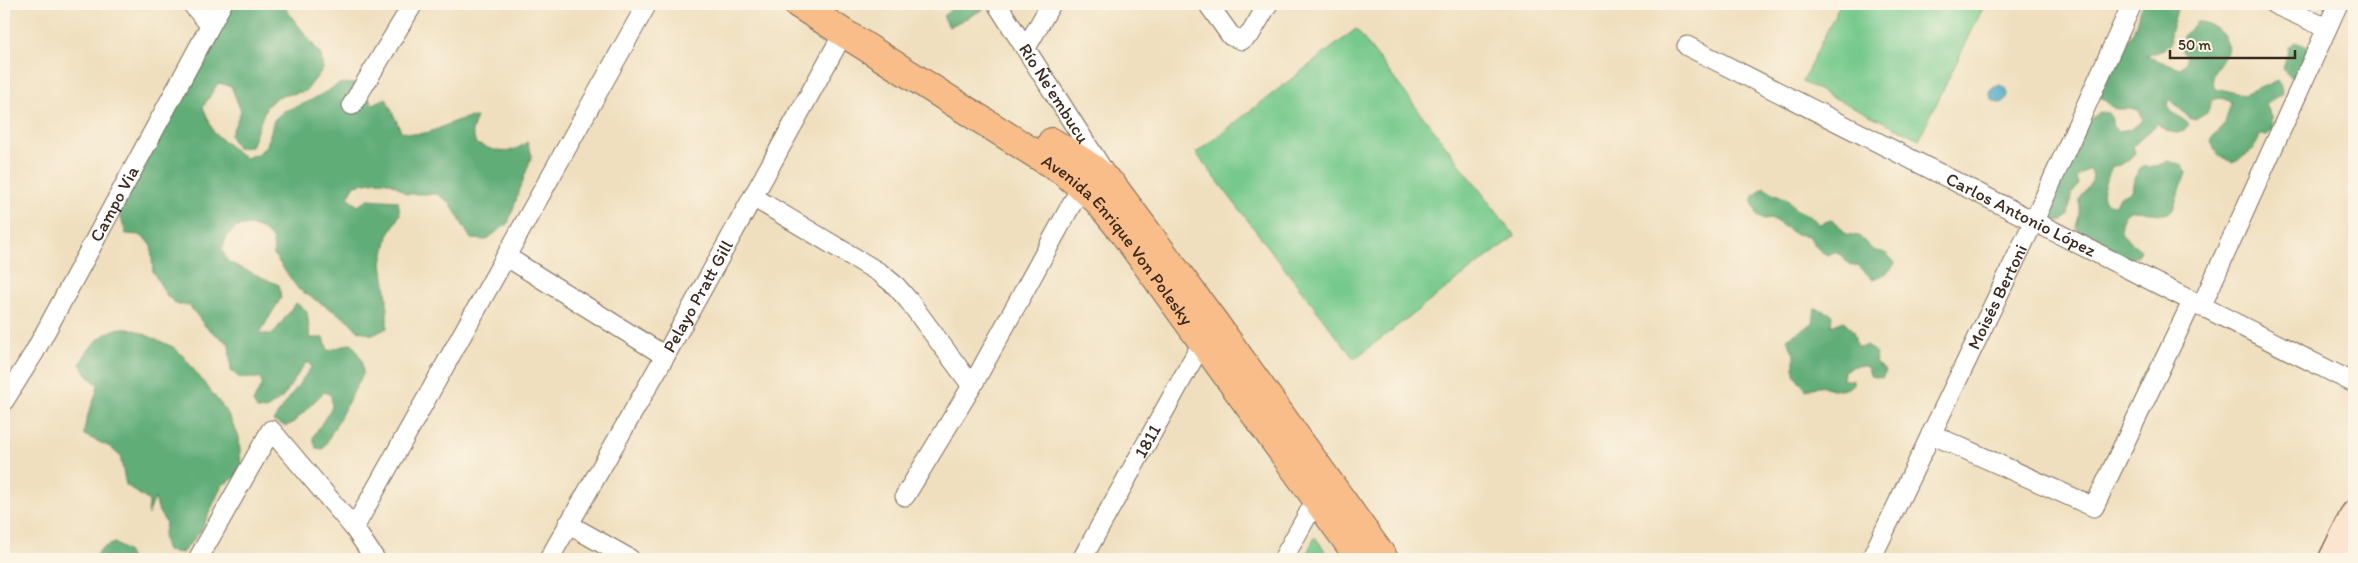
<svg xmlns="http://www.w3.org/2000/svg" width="2358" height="563" font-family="Itim,sans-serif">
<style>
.green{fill:#76c98c;stroke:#587a55}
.forest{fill:#60ad78;stroke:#4e6c4b}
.water{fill:#45a7c5;stroke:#406872}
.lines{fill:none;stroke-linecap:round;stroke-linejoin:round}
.minor-casing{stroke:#7a6956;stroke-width:21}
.secondary-casing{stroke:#7a6956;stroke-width:29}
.primary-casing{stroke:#7a6956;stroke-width:30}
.minor{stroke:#fff;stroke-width:19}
.secondary{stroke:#fce5d0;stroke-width:26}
.primary{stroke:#f8bd89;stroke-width:28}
.labels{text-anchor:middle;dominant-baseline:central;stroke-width:5;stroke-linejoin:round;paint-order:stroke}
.street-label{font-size:18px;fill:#3b2a1e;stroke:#fcf5e5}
</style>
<rect width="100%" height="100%" fill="#fcf5e5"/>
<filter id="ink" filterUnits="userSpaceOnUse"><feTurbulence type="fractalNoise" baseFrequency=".02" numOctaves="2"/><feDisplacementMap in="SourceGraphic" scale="10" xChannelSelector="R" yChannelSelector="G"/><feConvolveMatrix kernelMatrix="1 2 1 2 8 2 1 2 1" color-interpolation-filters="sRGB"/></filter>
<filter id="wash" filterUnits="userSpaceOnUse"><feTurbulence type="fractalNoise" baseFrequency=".0096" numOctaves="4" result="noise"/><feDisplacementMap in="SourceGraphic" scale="20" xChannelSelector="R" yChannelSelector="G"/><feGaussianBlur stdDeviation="1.12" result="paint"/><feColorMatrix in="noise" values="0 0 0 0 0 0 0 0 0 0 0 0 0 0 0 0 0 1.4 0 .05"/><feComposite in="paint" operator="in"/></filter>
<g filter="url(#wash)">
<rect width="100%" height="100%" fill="#efdfbe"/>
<g class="green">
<path d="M1840 4H1985L1919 139 1802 82Z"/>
<path d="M1356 29 1515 236 1354 359 1196 153Z"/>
<path d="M1315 537 1331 559H1304Z"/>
</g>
<g class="forest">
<path d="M232 4H282L321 55 323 69 306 91 277 97 266 107 251 147 237 148 230 136 241 111 231 86 218 83 203 107 214 133 245 158 258 154 267 145 274 120 284 111 308 102 341 83 356 84 373 104 386 98 401 131C433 142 446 117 477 117L472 131 476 144C498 151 507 157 527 142L532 155 508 223 486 240 471 239 450 203 437 194H406C387 176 379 181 355 185L348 197 358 206 368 199 398 201 400 214 388 236 382 263 387 298V328L373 335 357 330 348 320 298 289 274 255 273 240 263 230 250 225 237 227 227 236 222 250 228 262 279 285 281 298 259 334H273L296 303 307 311 310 338H324L328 351 352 343 362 361 363 374 323 449 316 448 313 437 332 407 331 395 324 392 293 423 286 426 273 421 312 366 306 362 283 397 265 410 257 409 253 402 262 384 260 378H240L231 371 229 344 206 327 189 305H178L167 296 153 272 151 244 140 235 126 234 118 209 228 6Z"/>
<path d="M958 4H986L984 9 949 27 943 16Z"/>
<path d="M2144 4H2178V7L2170 33 2171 43 2164 50 2145 56 2180 68 2186 63V57L2182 51 2183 36 2197 22C2211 21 2234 38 2226 54 2220 67 2206 72 2215 88L2245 95 2277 80 2281 86 2282 93 2266 105 2272 117V130L2267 135H2260C2256 150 2245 157 2232 162L2218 155 2211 142 2214 135 2225 123 2231 103C2224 98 2220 97 2212 100L2207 113 2195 120 2189 118 2170 99 2168 105 2171 111 2189 124C2179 140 2167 131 2156 123L2153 128 2133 146 2135 153C2128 161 2122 166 2112 166 2108 179 2091 203 2115 204L2119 197 2132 192 2134 178 2141 167 2156 166 2169 161 2183 166 2186 173 2173 209C2170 212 2168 214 2163 214 2149 215 2129 201 2122 221 2120 226 2120 231 2124 236 2128 240 2137 247 2141 250 2134 261 2129 259 2117 257L2104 241 2091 239 2088 234 2080 232 2076 227 2080 213V199L2092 181 2093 174 2089 169 2077 177 2079 184 2071 196 2068 216 2063 220 2055 221 2048 218 2046 209 2069 171 2088 122 2100 112 2108 113 2112 119V125L2117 131 2132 129 2143 120 2141 114 2137 109H2116L2101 98 2099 91 2122 43C2137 39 2135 15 2144 4Z"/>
<path d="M2296 42 2310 48 2295 78 2291 77 2283 69 2289 47Z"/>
<path d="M1764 187 1775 194 1788 199 1796 210 1809 215 1819 224 1831 220 1837 223 1846 234 1859 236 1873 250 1886 253 1895 263C1890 272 1882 277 1872 279L1858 265 1850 266 1841 255 1834 252 1828 255C1818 251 1814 245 1809 236L1795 234 1771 218 1764 219 1758 216 1752 202 1754 196Z"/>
<path d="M1815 308 1832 314 1831 326 1844 321 1853 331 1857 347 1866 346 1877 353 1875 363 1886 371 1882 378 1871 376 1867 367C1858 364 1852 366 1844 371L1843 380H1853V385C1836 396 1832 385 1818 387 1814 387 1810 389 1806 390L1794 374V354L1787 339 1813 323Z"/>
<path d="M120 328 135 330 173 347 183 356 227 412 239 437 241 465 235 478 222 485 201 531 182 553 167 551 163 537 166 523 159 512 155 498 148 515 149 501 126 485 120 456 110 447 84 435C84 417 95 403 98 385L88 376 80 364C90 345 100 334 120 328Z"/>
<path d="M115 543 127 551 131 559H93L102 548Z"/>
</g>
<circle class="water" cx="1999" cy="94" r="9"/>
</g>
<g filter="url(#ink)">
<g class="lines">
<defs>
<g id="minor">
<path d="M192 4 210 25"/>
<path id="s1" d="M997 4 1105 173"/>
<path d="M1208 4 1231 36 1242 40 1251 33 1268 4"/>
<path d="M2274 4 2327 28"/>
<path id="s2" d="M1687 46 2354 383"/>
<path d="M1026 48 1051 4"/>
<path d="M352 105 413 4"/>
<path d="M753 197 880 273 896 286 909 301 972 386"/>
<path d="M507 257 665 356"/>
<path d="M2201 307 2338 4"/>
<path id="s3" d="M4 401 34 353 222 4"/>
<path d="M1931 434 2094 507 2192 302"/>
<path d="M905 496 972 386 1086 178"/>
<path d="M568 524 630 559"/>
<path d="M354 528 647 4"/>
<path d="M198 559 271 430 354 528 375 559"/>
<path id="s4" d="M549 559 665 356 844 32"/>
<path id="s5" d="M1082 559 1207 334"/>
<path d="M1283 559 1321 491"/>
<path id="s6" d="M1871 559 2033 223 2132 4"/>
</g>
<path id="secondary" d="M2332 559 2354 514"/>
<g id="primary">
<path id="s7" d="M798 4 1064 172 1097 200 1123 232 1360 559"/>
<path d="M1052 142 1092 168 1112 185 1214 322 1384 559"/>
</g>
</defs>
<use href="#minor" class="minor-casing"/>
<use href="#secondary" class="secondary-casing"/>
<use href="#primary" class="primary-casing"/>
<use href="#minor" class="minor"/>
<use href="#secondary" class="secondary"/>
<use href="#primary" class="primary"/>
</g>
</g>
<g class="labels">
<g class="street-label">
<text stroke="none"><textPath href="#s1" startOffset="106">Río Ñe'embucu</textPath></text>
<text stroke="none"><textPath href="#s3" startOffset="226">Campo Via</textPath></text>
<text stroke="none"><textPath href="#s2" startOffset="374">Carlos Antonio López</textPath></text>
<text stroke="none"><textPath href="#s7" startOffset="401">Avenida Enrique Von Polesky</textPath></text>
<text stroke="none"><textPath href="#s4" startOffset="302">Pelayo Pratt Gill</textPath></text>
<text stroke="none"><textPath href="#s6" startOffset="291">Moisés Bertoni</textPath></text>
<text stroke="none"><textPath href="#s5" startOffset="135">1811</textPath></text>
</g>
</g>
<rect width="2358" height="563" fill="none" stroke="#fcf5e5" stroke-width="20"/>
<path d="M2170 50v8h125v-8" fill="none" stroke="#3b2a1e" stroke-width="2.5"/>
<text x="2178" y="50" font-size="15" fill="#3b2a1e" stroke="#fcf5e5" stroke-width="4" paint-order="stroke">50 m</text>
</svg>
